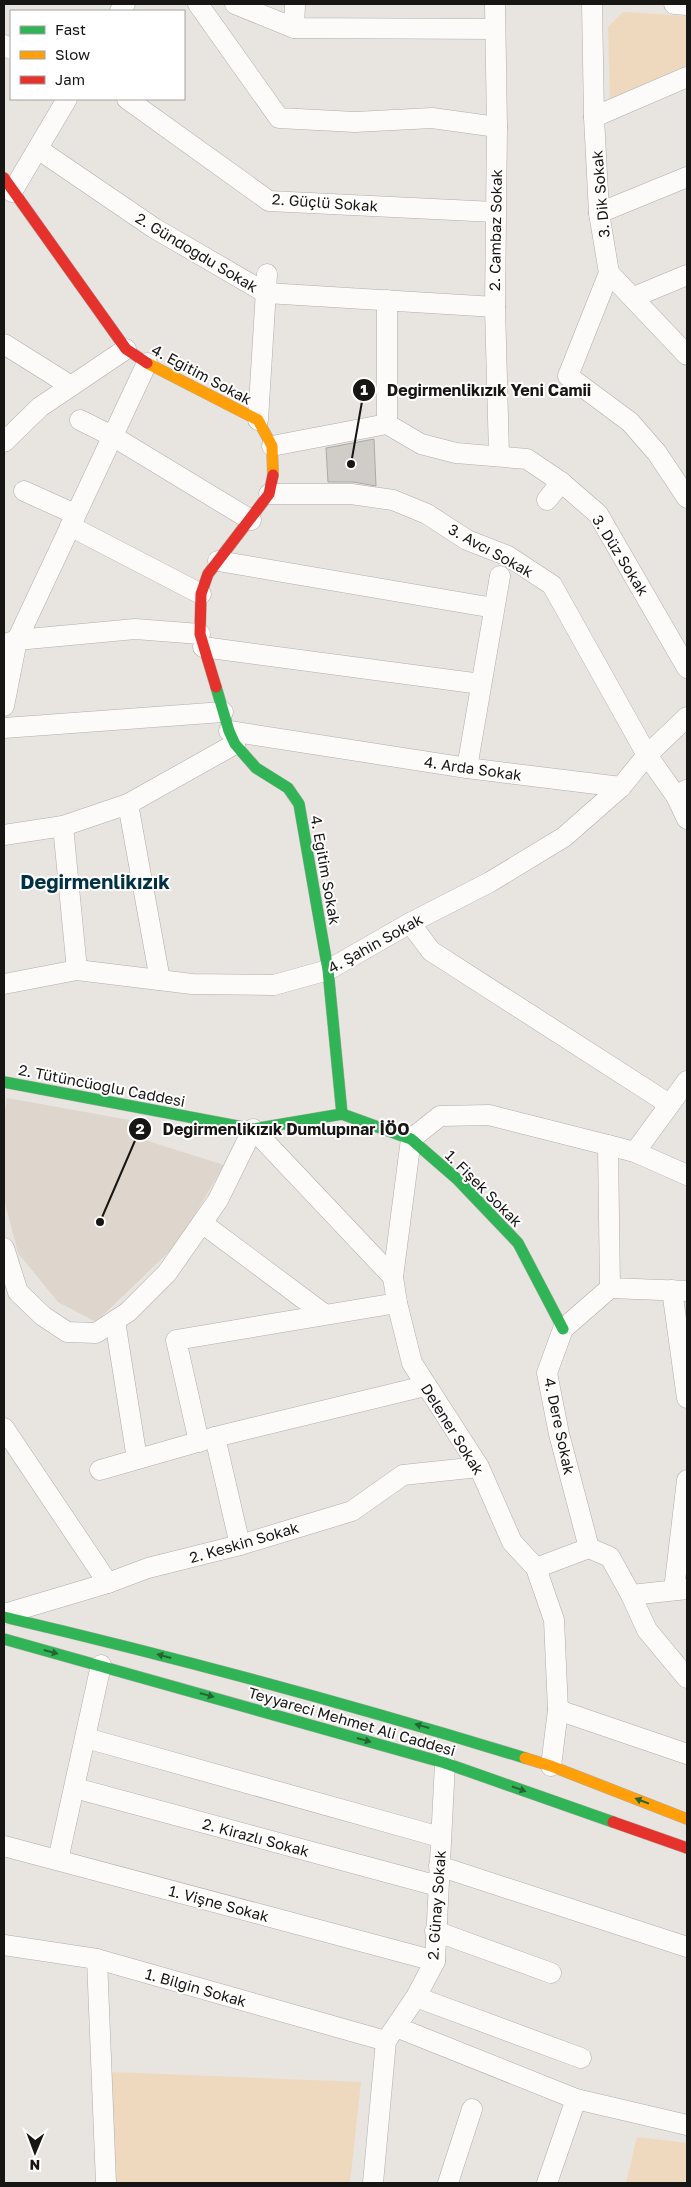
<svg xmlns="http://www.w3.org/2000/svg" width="691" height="2187" font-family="'Golos Text',sans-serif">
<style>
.built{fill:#ded6cd}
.green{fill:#eed9be}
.building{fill:#d0cdc9;stroke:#aca9a6}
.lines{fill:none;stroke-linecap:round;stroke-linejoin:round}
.street-casing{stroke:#b0adaa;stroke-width:21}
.fast-casing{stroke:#b0adaa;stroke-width:12}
.slow-casing{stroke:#b0adaa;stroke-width:12}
.jam-casing{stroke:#b0adaa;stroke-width:12}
.street{stroke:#fcfbfa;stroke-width:20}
.fast{stroke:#30b455;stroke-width:11}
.slow{stroke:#ff9f0a;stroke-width:11}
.jam{stroke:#e5322d;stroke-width:11}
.oneway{fill:#246534}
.labels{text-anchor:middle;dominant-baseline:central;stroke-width:4;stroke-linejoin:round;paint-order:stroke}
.street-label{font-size:15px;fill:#181614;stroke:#fff}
.district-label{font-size:20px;font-weight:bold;fill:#003145;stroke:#fff}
.leader{fill:none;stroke:#181614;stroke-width:2}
.callout-dot{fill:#181614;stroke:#fff;stroke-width:2}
.mark-label{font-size:15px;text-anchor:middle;font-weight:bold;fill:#fff}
.callout-label{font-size:16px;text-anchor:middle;font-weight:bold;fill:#181614;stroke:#fff;stroke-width:4;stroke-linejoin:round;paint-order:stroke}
</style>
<rect width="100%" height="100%" fill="#e8e4e0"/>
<path class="built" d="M7 1098 152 1124 148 1141 224 1165 179 1242 96 1322 58 1302 18 1253 5 1203 4 1189V1115Z"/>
<g class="green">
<path d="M623 12 687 16V65L610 99 608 27Z"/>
<path d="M111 2072 361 2082 350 2183H115Z"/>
<path d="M637 2137 687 2143V2183H626Z"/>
</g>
<path class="building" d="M374 439 376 486 353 482H328L326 448Z"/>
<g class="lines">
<defs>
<g id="street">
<path d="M198 4 279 118 355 122 432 118 497 127"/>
<path d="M235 4 294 28 495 29"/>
<path d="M495 4 497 127 495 307 499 455"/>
<path d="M592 4 594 117 599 213 609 273 568 376 630 422 657 453 687 498"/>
<path d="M674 4 687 5"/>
<path d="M120 11 125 4"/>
<path d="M294 28 295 4"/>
<path d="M4 45 11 49"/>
<path d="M127 99 269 201 495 212"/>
<path d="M594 117 687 77"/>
<path d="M38 149 154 228 266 293 495 307"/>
<path d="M12 192 67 99"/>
<path d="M599 213 687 177"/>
<path d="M609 273 687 355"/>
<path d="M634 297 687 275"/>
<path d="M4 344 71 386"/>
<path d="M80 420 114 437 251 520"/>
<path d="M258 420 267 274"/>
<path d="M387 424V300"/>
<path d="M4 442 40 407 126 349"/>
<path d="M272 446 387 424 421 444 456 453 527 459 561 482 598 514 687 668"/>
<path d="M24 491 75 514"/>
<path d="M269 494H351L393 500 427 514 467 540 508 556 552 585 647 755 676 796 687 798"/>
<path d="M547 500 561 482"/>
<path d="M70 526 201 594"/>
<path d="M218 561 494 608"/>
<path d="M8 643 17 640 135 629 200 634"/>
<path d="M203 647 481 684"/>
<path d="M4 706 17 640 147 363"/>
<path d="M4 728 223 712"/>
<path d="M229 731 467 768 621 787"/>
<path d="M467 768 500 576"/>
<path d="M686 790 676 796 687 819"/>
<path d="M128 804 160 980"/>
<path d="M63 826 77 970"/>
<path d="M4 835 63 826 128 804 235 744"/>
<path d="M410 923 431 951 669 1104"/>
<path d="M4 984 77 970 192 984 274 985 328 970 410 923 490 882 564 837 621 787 647 755 687 717"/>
<path d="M635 1152 687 1081"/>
<path d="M202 1223 324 1314"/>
<path d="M4 1248 18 1292 43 1316 67 1332 96 1333 128 1312 167 1273 218 1200 253 1129 393 1277"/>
<path d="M610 1288 687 1291"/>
<path d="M672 1290 687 1398"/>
<path d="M115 1321 137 1459"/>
<path d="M4 1428 108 1583"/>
<path d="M215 1437 240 1545"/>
<path d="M199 1442 176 1340 397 1303"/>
<path d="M100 1470 215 1437 425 1386"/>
<path d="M589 1548 559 1434 547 1373 563 1329 610 1288 608 1145"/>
<path d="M536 1568 589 1548 610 1557 631 1595 647 1630 687 1678"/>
<path d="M674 1590 687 1480"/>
<path d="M631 1595 687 1589"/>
<path d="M4 1614 108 1583 148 1568 240 1545 352 1511 403 1475 479 1467"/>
<path d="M558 1710 687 1754"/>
<path d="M86 1738 440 1837"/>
<path d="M551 1766 558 1710 554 1620 536 1568 512 1542 479 1467 412 1363 397 1303 393 1277 411 1139 440 1116 489 1115 635 1152 687 1175"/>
<path d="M75 1788 438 1886"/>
<path d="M4 1846 435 1961"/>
<path d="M58 1860 101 1665"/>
<path d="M439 1866 687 1947"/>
<path d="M435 1931 551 1973"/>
<path d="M4 1945 97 1959 386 2041"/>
<path d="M97 1959 106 2183"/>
<path d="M416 1997 581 2058"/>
<path d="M396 2027 576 2099 687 2125"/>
<path d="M373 2183 386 2041 416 1997 435 1961 445 1763"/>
<path d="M448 2183 472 2109"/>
<path d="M547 2183 576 2099"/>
</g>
<g id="fast">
<path d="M216 687 229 731 235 744 256 768 288 788 299 804 328 970 342 1114"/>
<path d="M4 1082 253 1129 342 1114 411 1139 457 1179 518 1243 563 1329"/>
<path d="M4 1617C179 1658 353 1705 525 1758"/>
<path d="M4 1639 445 1763 613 1822"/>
</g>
<g id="slow">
<path d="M147 363 258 420 272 446 273 475"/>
<path d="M525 1758 551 1766 687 1819"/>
</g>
<g id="jam">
<path d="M4 178 126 349 147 363"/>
<path d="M216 687 200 634 201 594 208 574 269 494 273 475"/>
<path d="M613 1822 687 1848"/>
</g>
</defs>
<use href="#street" class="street-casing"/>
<use href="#fast" class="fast-casing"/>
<use href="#slow" class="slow-casing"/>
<use href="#jam" class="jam-casing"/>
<use href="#street" class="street"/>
<use href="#fast" class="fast"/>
<use href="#slow" class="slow"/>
<use href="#jam" class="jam"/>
</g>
<defs><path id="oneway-solid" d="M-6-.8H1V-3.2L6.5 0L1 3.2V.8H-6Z" transform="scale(1.25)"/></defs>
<g class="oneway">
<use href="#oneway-solid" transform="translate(51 1652) rotate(15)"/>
<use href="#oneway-solid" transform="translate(164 1656) rotate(-165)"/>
<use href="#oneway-solid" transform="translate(207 1695) rotate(16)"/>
<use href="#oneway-solid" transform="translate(422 1726) rotate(-164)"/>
<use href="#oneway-solid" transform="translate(364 1740) rotate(16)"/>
<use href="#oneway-solid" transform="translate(519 1789) rotate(19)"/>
<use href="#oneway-solid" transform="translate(642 1801) rotate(-159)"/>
</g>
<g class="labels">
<g class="street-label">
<text transform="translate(600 194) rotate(-95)">3. Dik Sokak</text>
<text transform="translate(325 202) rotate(4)">2. Güçlü Sokak</text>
<text transform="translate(495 230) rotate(-89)">2. Cambaz Sokak</text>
<text transform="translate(197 252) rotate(31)">2. Gündoğdu Sokak</text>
<text transform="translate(202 374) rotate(28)">4. Eğitim Sokak</text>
<text transform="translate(491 550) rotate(29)">3. Avcı Sokak</text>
<text transform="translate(621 555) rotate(58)">3. Düz Sokak</text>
<text transform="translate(473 768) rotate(8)">4. Arda Sokak</text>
<text transform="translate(326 870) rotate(80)">4. Eğitim Sokak</text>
<text transform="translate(375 943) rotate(-29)">4. Şahin Sokak</text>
<text transform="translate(102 1085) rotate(11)">2. Tütüncüoğlu Caddesi</text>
<text transform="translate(484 1188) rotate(45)">1. Fişek Sokak</text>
<text transform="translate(560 1426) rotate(78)">4. Dere Sokak</text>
<text transform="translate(453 1429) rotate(58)">Delener Sokak</text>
<text transform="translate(244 1542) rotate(-16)">2. Keskin Sokak</text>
<text transform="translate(352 1721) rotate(16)">Teyyareci Mehmet Ali Caddesi</text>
<text transform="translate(256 1837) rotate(15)">2. Kirazlı Sokak</text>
<text transform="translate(219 1903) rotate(15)">1. Vişne Sokak</text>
<text transform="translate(436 1905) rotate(-86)">2. Günay Sokak</text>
<text transform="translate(196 1987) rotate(16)">1. Bilgin Sokak</text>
</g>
<g class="district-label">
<text x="95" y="881">Değirmenlikızık</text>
</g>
</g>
<path class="leader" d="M351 464L364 390M100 1222L140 1129"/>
<g class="callout-dot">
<circle cx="351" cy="464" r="5"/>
<circle cx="100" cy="1222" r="5"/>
<circle cx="364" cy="390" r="12"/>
<circle cx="140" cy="1129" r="12"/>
</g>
<g class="mark-label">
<text x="364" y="395">1</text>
<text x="140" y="1134">2</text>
</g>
<g class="callout-label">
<text x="489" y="396">Değirmenlikızık Yeni Camii</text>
<text x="286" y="1135">Değirmenlikızık Dumlupınar İÖO</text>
</g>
<rect width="691" height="2187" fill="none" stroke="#181614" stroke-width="10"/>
<rect x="10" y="10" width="175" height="90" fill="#ffffff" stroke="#a3a2a1"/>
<rect x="20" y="26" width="25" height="8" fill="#30b455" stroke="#a3a2a1"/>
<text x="55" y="35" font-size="15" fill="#181614">Fast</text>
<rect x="20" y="51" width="25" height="8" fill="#ff9f0a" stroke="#a3a2a1"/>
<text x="55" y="60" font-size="15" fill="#181614">Slow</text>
<rect x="20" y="76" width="25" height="8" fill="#e5322d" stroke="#a3a2a1"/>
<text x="55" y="85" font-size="15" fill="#181614">Jam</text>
<g transform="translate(35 2152) rotate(181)" stroke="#ffffff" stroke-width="4" paint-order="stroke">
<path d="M0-4L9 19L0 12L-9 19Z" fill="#181614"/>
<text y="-8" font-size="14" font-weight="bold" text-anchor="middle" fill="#181614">N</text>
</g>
</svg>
